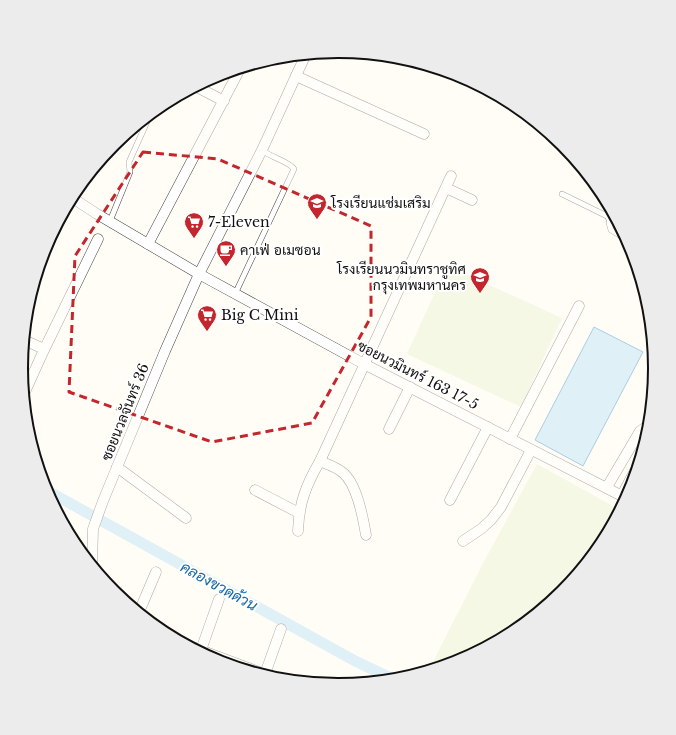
<svg xmlns="http://www.w3.org/2000/svg" width="676" height="735" font-family="'Libre Baskerville',Sarabun,serif">
<style>
.pitch{fill:#e6f2cf}
.water{fill:#b9e0f7;stroke:#3f96cf}
.lines{fill:none;stroke-linecap:round;stroke-linejoin:round}
.canal{stroke:#b9e0f7;stroke-width:11}
.lane-casing{stroke:#444;stroke-width:6}
.street-casing{stroke:#444;stroke-width:11}
.lane{stroke:#fff;stroke-width:5}
.street{stroke:#fff;stroke-width:10}
.marked{fill:none;stroke:#c4262e;stroke-width:3;stroke-dasharray:8 5;stroke-linejoin:round}
.labels{text-anchor:middle;dominant-baseline:central;stroke-width:4;stroke-linejoin:round;paint-order:stroke}
.poi-label{font-size:14px;fill:#111;stroke:#fff;text-anchor:start}
.street-label{font-size:14px;fill:#111;stroke:#fff}
.water-label{font-size:15px;font-style:italic;fill:#1768a6;stroke:#fff}
.rim{fill:none;stroke:#111;stroke-width:2}
</style>
<rect width="100%" height="100%" fill="#fffdf5"/>
<g class="pitch">
<path d="M447 266 562 318 521 407 407 354Z"/>
<path d="M537 464 620 510 601 544 562 592 514 631 459 660 429 670 481 567Z"/>
</g>
<path class="water" d="M594 327 643 352 583 466 535 440Z"/>
<g class="lines">
<path class="canal" d="M46 490 355 661 393 679"/>
<defs>
<g id="lane">
<path d="M562 194 611 218 609 223 611 230 628 240"/>
<path d="M110 221 130 172 129 162 151 113"/>
<path d="M235 294 294 169C290 162 270 157 262 150"/>
</g>
<g id="street">
<path d="M296 76 424 134"/>
<path d="M195 86 224 101"/>
<path d="M446 188 472 200"/>
<path d="M71 197 97 214 199 274 364 364 626 498"/>
<path d="M611 218 613 214"/>
<path d="M148 244 241 67"/>
<path d="M24 340 44 349"/>
<path d="M24 394 43 352 98 239"/>
<path d="M389 429 410 387"/>
<path d="M510 439 579 306"/>
<path d="M320 461C327 464 336 467 342 472 357 483 363 518 366 535"/>
<path d="M117 467 186 518"/>
<path d="M607 487 640 431 649 425"/>
<path d="M255 490 299 513"/>
<path d="M622 495 638 465"/>
<path d="M450 500 488 427"/>
<path d="M298 531C299 503 306 485 320 461L451 176"/>
<path d="M463 541 481 529 491 520 501 507 531 450"/>
<path d="M92 565 93 529 103 501 165 351 199 274 262 150 306 54"/>
<path d="M139 612 156 572"/>
<path d="M192 647 278 679"/>
<path d="M201 650 219 599"/>
<path d="M265 674 281 629"/>
</g>
</defs>
<use href="#lane" class="lane-casing"/>
<use href="#street" class="street-casing"/>
<use href="#lane" class="lane"/>
<use href="#street" class="street"/>
</g>
<path d="M0 0H676V735H0ZM143 152 218 159 371 226V317L312 423 212 442 69 392 75 256Z" fill="#fffdf5" fill-opacity=".55" fill-rule="evenodd"/>
<path class="marked" d="M143 152 218 159 371 226V317L312 423 212 442 69 392 75 256Z"/>
<defs>
<symbol id="school-pin" viewBox="-11 -11 22 30"><path d="M0 17L-7.5 6A9.5 9.5 0 1 1 7.5 6Z" fill="#c4262e" stroke="#fff"/><path d="M0-5L7-2L0 1L-7-2ZM-4 1L0 2.5L4 1V4Q0 6-4 4Z" fill="#fff"/></symbol>
<symbol id="supermarket-pin" viewBox="-11 -11 22 30"><path d="M0 17L-7.5 6A9.5 9.5 0 1 1 7.5 6Z" fill="#c4262e" stroke="#fff"/><path d="M-6-5.5h2.5l.6 2H6L4.5 2H-2.5L-4.4-4H-6ZM-1.5 3.2a1.3 1.3 0 1 0 .1 0ZM3 3.2a1.3 1.3 0 1 0 .1 0Z" fill="#fff"/></symbol>
<symbol id="cafe-pin" viewBox="-11 -11 22 30"><path d="M0 17L-7.5 6A9.5 9.5 0 1 1 7.5 6Z" fill="#c4262e" stroke="#fff"/><path d="M-5.5-4.5H6V0H3Q3 3.5 0 3.5H-2.5Q-5.5 3.5-5.5 0ZM3-3.2v2h1.7v-2ZM-6 4.5H4V6H-6Z" fill="#fff"/></symbol>
</defs>
<g fill-rule="evenodd">
<use href="#school-pin" x="306" y="192" width="22" height="30"/>
<use href="#supermarket-pin" x="183" y="211" width="22" height="30"/>
<use href="#cafe-pin" x="215" y="239" width="22" height="30"/>
<use href="#school-pin" x="469" y="266" width="22" height="30"/>
<use href="#supermarket-pin" x="196" y="304" width="22" height="30"/>
</g>
<g class="labels">
<g class="poi-label">
<text x="331" y="203">โรงเรียนแช่มเสริม</text>
<text x="208" y="222">7-Eleven</text>
<text x="240" y="250">คาเฟ่ อเมซอน</text>
<text x="466" y="269" text-anchor="end">โรงเรียนนวมินทราชูทิศ<tspan x="466" dy="16">กรุงเทพมหานคร</tspan></text>
<text x="221" y="315">Big C Mini</text>
</g>
<g class="street-label">
<text transform="translate(418 375) rotate(27)">ซอยนวมินทร์ 163 17-5</text>
<text transform="translate(125 412) rotate(-68)">ซอยนวลจันทร์ 36</text>
</g>
<g class="water-label">
<text transform="translate(219 586) rotate(29)">คลองขวดด้วน</text>
</g>
</g>
<path d="M0 0H676V735H0ZM28 368a310 310 0 1 1 620 0a310 310 0 1 1-620 0Z" fill="#ececec" fill-rule="evenodd"/>
<path class="rim" d="M28 368a310 310 0 1 1 620 0a310 310 0 1 1-620 0Z"/>
</svg>
